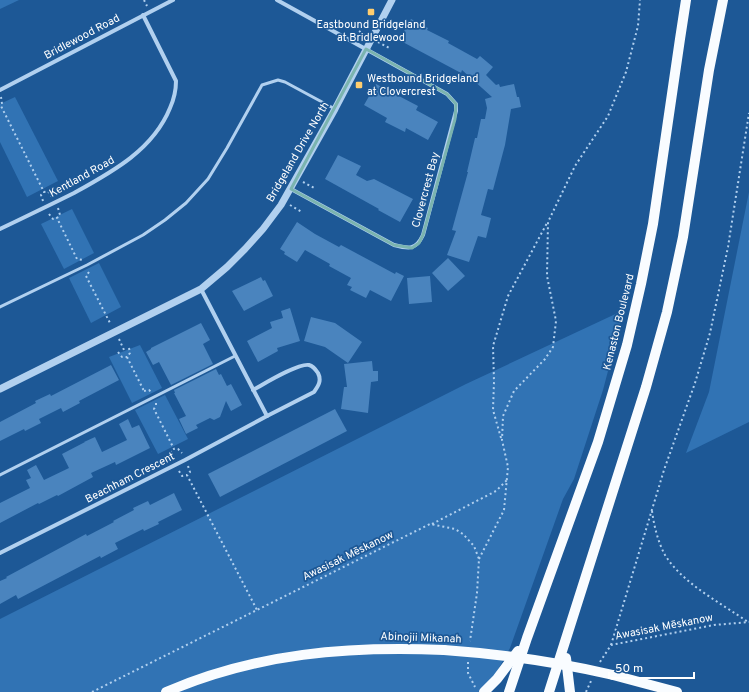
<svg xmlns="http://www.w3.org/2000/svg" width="749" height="692" font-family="Overpass,sans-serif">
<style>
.green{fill:#3173b4}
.building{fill:#4a84be}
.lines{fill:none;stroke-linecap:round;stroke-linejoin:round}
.path{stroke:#b1d0ef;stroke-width:2;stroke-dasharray:2 3;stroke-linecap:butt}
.service{stroke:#b1d0ef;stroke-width:3}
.minor{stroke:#b1d0ef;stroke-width:4}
.tertiary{stroke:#b1d0ef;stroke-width:7}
.primary{stroke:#f9fcff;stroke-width:10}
.primary-bridge{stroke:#f9fcff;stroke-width:10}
.marked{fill:none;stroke:#7bb4af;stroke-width:3;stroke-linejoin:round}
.poi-dot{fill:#ffcd6f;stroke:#1d5896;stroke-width:1.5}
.labels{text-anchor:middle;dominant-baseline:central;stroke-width:3.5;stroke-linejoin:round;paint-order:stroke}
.poi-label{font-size:11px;fill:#fff;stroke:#1d5896}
.street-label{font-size:11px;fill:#fff;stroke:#1d5896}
</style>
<rect width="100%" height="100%" fill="#1d5896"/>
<g class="green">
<path d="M0 0H19L0 9Z"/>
<path d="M15 97 58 181 27 197 0 142V104Z"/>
<path d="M749 192V422L686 453 709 392Z"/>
<path d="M72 209 94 253 64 269 41 224Z"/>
<path d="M99 263 121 307 91 323 69 278Z"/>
<path d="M624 310 603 390 574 479 563 499 510 648 495 675 479 692H0V619L466 384Z"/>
<path d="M140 345 162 388 132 403 109 357Z"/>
<path d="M165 395 188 439 158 454 135 410Z"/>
</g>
<g class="building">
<path d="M411 19 428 28 427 30 449 41 448 43 477 59 480 56 493 67 486 75 496 85 499 84 500 87 514 84 517 97H519L521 107 511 109 505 145 493 190 488 189 481 215 491 218 486 238 478 236 469 262 447 255 456 231 452 230 468 172H467L475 138H477L481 119H485L487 108 485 99 492 97 462 70 461 73 399 40Z"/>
<path d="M376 84 418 106 416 110 438 122 428 140 406 128 405 132 385 122 387 118 364 105Z"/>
<path d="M338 155 361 166 356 175 367 181 374 179 413 199 400 222 378 210 379 209 325 179Z"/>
<path d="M297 222 315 234 339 247 341 245 395 274 396 272 404 276 391 301 370 290 366 298 350 290 352 287 347 285 351 278 329 266 330 264 305 250 297 262 284 254 285 252 280 249Z"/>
<path d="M448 258 465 276 448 291 432 273Z"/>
<path d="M430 276 432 302 409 304 407 278Z"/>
<path d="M261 277 263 281 265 280 273 296 244 311 232 291Z"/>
<path d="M290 308 300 341 277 348 278 351 258 362 247 341 272 328 270 322 283 318 281 311Z"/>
<path d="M311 317 335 323 362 342 348 363 325 347 304 341Z"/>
<path d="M201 323 210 340 203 344 213 364 171 385 159 362 153 365 146 352 151 349V348Z"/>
<path d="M372 361 373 371H378V381L371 382 368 413 341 409 344 387H347L344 364Z"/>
<path d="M111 365 119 380 79 401 80 403 63 412 61 408 39 419 41 423 25 431 24 429 0 441V422L36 403 35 401 50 394 51 396Z"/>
<path d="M216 369 219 375 221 374 227 386 231 384 242 405 231 411 226 401 220 417 214 420 210 418 196 425 198 428 186 434 179 419 186 416 174 393H175L174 390Z"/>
<path d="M335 409 347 431 220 497 208 474Z"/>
<path d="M128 419 132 428 139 425 150 448 116 465 115 462 91 473 93 477 58 496 57 495 39 504 38 503 0 523V503L30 488 26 480 31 478 27 470 36 465 44 480 69 468 62 454 85 442H84L95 437 102 452 127 440 119 424Z"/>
<path d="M174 493 182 510 158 522 159 524 144 531 143 529 115 543 118 549 101 558 100 556 18 599 16 595 0 604V581L7 578 6 577 86 534 87 536 114 522 113 521 134 510 133 508 148 501 150 505Z"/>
</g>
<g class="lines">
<g class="path">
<path d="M144 0 147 6"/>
<path d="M359 31 364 34"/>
<path d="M378 42 391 49"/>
<path d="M1 97 2 104 1 106 44 192 48 191 52 197"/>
<path d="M283 171 289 174"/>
<path d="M303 182 316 189"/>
<path d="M269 194 275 197"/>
<path d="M43 201 41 195 44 192"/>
<path d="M290 205 302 212"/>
<path d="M58 208 60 215 57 218 77 259 83 260"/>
<path d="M49 214 53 219 57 218"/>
<path d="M89 272 86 276 111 325"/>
<path d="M119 339 124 350"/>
<path d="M129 348 130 353 127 357 144 391"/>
<path d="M118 352 122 357H127"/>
<path d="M144 391 149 390 151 392"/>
<path d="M156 403V405L154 409 174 449H178L182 453"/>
<path d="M501 438 493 410 494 382 493 346 508 296 547 223"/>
<path d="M172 458 171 452 174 450"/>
<path d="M188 466 190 472 187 475 257 610"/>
<path d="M179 471 182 476 187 475"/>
<path d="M652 511C654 526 658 542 665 555 683 584 721 603 748 622"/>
<path d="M432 524 496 491 507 480"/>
<path d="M479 559 504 510 508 467 502 440 503 416 514 391 545 359 553 347 556 321 547 276 548 222 575 166 608 116 626 72 638 26 640 0"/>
<path d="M611 645 664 470 695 383 710 333 728 247 749 113"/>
<path d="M468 662V673L475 687"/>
<path d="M600 662 611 645 714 625 749 622"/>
<path d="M92 692 430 524 455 529 463 534 474 546 479 559 477 593 470 641"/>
<path d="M586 692 591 681"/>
</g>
<g class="service">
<path d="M0 307 87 265 143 235 165 220 186 203 208 179 227 148 262 85 278 80 285 82 335 109"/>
<path d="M0 475 235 356"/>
</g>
<g class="minor">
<path d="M277 0 447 94 456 104V111L423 235C416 250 409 249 394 245L291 189"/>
<path d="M0 90 173 0"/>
<path d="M0 229C25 217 50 205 74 193 112 172 153 150 170 108 174 99 176 91 176 81L143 15"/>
<path d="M253 390C264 384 298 363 309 365 313 366 316 370 318 373 322 381 318 386 314 392L267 416"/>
<path d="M0 553 185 460 267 416 201 289"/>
</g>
<path class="tertiary" d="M0 389 201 289 227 267 245 249 263 229 281 205 335 109 392 0"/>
<g class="primary">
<path d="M566 658 570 692"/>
<path d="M613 675 677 692"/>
<path d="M166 692C257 653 347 646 444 650"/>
<path d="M484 692 497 679 518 651"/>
<path d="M509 692 527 638 598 442 627 345 641 284 653 224 680 39 686 0"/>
<path d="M549 692 646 387 667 312 683 237 709 70 723 0"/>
</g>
<path class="primary-bridge" d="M444 650C501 654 557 662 613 675"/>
</g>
<path class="marked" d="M366 49 447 94 456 104 455 119 423 235 419 243 412 248 394 245 291 189Z"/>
<g class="poi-dot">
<rect x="367" y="8" width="8" height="8" rx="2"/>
<rect x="355" y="81" width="8" height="8" rx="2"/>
</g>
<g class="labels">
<g class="poi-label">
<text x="371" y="25">Eastbound Bridgeland<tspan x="371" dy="13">at Bridlewood</tspan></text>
<text x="367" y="79" text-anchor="start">Westbound Bridgeland<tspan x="367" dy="13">at Clovercrest</tspan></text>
</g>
<g class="street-label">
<text transform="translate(82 37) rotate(-28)">Bridlewood Road</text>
<text transform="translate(298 152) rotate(-60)">Bridgeland Drive North</text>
<text transform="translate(82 177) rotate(-29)">Kentland Road</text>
<text transform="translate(426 190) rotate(-75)">Clovercrest Bay</text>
<text transform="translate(619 322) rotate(-76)">Kenaston Boulevard</text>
<text transform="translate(130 478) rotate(-27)">Beachham Crescent</text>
<text transform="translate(348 556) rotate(-26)">Awasisak Mēskanow</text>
<text transform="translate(664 627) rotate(-11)">Awasisak Mēskanow</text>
<text transform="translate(421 638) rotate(2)">Abinojii Mikanah</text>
</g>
</g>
<path d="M609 672v6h85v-6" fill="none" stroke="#ffffff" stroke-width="2"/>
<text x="615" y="672" font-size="12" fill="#ffffff" stroke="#1d5896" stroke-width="3" paint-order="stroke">50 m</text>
</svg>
